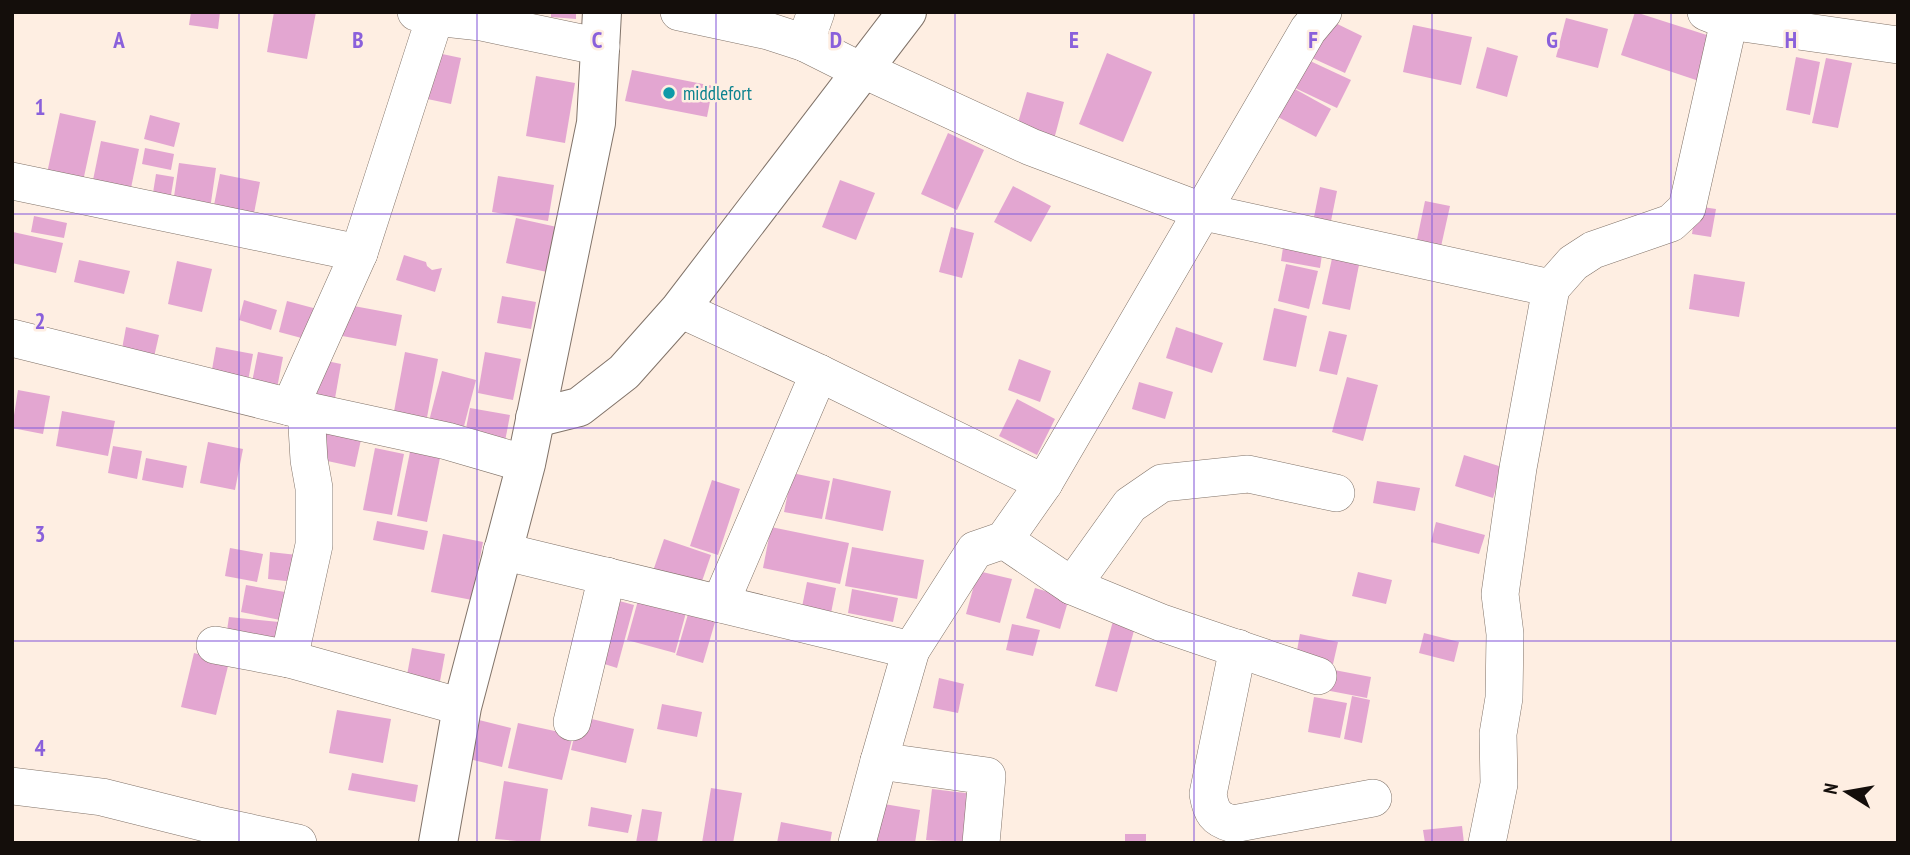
<svg xmlns="http://www.w3.org/2000/svg" width="1910" height="855" font-family="'PT Sans Narrow',sans-serif">
<style>
.building{fill:#e3a6d1}
.lines{fill:none;stroke-linecap:round;stroke-linejoin:round}
.minor-casing{stroke:#817369;stroke-width:38}
.tertiary-casing{stroke:#817369;stroke-width:40}
.minor{stroke:#fff;stroke-width:37}
.tertiary{stroke:#fff;stroke-width:38}
.grid{fill:none;stroke:#8a60db;stroke-width:2;stroke-opacity:0.55}
.culture-dot{fill:#0f9aa8;stroke:#feeee2;stroke-width:2.5}
.labels{text-anchor:middle;dominant-baseline:central;stroke-width:5;stroke-linejoin:round;paint-order:stroke}
.culture-label{font-size:19px;fill:#0d838f;stroke:#feeee2;text-anchor:start}
.grid-label{font-size:23px;text-anchor:middle;font-weight:bold;fill:#8a60db;stroke:#feeee2;stroke-width:5;stroke-linejoin:round;paint-order:stroke}
</style>
<rect width="100%" height="100%" fill="#feeee2"/>
<g class="building">
<path d="M191 12H220L218 29 189 25Z"/>
<path d="M274 12H316L307 59 267 52Z"/>
<path d="M551 12H576V19L551 17Z"/>
<path d="M1635 12 1713 37 1699 81 1621 55Z"/>
<path d="M1566 18 1608 29 1598 68 1556 57Z"/>
<path d="M1327 19 1362 36 1345 73 1310 57Z"/>
<path d="M1413 25 1472 37 1461 85 1403 72Z"/>
<path d="M1487 47 1518 56 1507 97 1476 88Z"/>
<path d="M428 51 461 58 451 104 418 97Z"/>
<path d="M1107 53 1152 72 1123 142 1079 124Z"/>
<path d="M1796 57 1820 62 1810 115 1786 110Z"/>
<path d="M1826 58 1852 63 1838 128 1812 123Z"/>
<path d="M1308 60 1351 80 1337 108 1295 88Z"/>
<path d="M632 70 713 86 707 117 625 101Z"/>
<path d="M536 76 575 83 565 143 526 136Z"/>
<path d="M1293 88 1331 109 1316 137 1278 117Z"/>
<path d="M1027 92 1064 102 1053 143 1015 133Z"/>
<path d="M60 113 96 121 82 186 46 178Z"/>
<path d="M150 115 180 123 174 147 144 139Z"/>
<path d="M948 133 984 150 957 210 921 194Z"/>
<path d="M101 141 139 149 131 188 93 180Z"/>
<path d="M145 148 174 154 171 170 142 164Z"/>
<path d="M179 163 216 168 209 216 172 210Z"/>
<path d="M156 174 174 177 170 201 152 199Z"/>
<path d="M220 174 260 182 251 229 211 221Z"/>
<path d="M498 176 554 185 548 221 492 212Z"/>
<path d="M840 180 875 193 856 240 822 227Z"/>
<path d="M1013 186 1051 206 1031 242 994 222Z"/>
<path d="M1320 187 1337 191 1328 236 1311 232Z"/>
<path d="M1425 201 1450 206 1438 260 1414 254Z"/>
<path d="M1696 206 1716 209 1711 237 1692 234Z"/>
<path d="M34 216 67 223 64 238 31 232Z"/>
<path d="M516 218 557 227 547 272 506 263Z"/>
<path d="M951 227 974 233 962 278 939 272Z"/>
<path d="M13 232 63 243 56 273 12 263Z"/>
<path d="M1284 241 1323 248 1320 268 1281 261Z"/>
<path d="M1333 254 1360 260 1350 310 1322 304Z"/>
<path d="M404 255 426 262 427 266 432 270 442 268 435 292 396 280Z"/>
<path d="M79 260 130 271 124 294 74 282Z"/>
<path d="M177 261 212 269 202 312 168 304Z"/>
<path d="M1286 264 1318 271 1309 309 1278 301Z"/>
<path d="M1694 274 1745 282 1739 317 1689 309Z"/>
<path d="M502 296 536 302 531 329 497 323Z"/>
<path d="M244 300 277 310 271 330 239 320Z"/>
<path d="M287 301 317 309 309 340 279 332Z"/>
<path d="M343 304 402 315 396 346 337 335Z"/>
<path d="M1274 308 1307 316 1296 367 1263 360Z"/>
<path d="M126 327 159 335 154 357 122 349Z"/>
<path d="M1176 327 1223 343 1212 373 1166 358Z"/>
<path d="M1329 331 1347 335 1337 375 1319 371Z"/>
<path d="M216 347 253 354 248 381 211 375Z"/>
<path d="M258 352 283 357 277 388 252 382Z"/>
<path d="M405 352 438 359 425 428 392 422Z"/>
<path d="M485 352 521 359 513 400 478 393Z"/>
<path d="M1019 359 1051 371 1040 402 1008 390Z"/>
<path d="M322 360 341 364 334 404 314 400Z"/>
<path d="M442 371 476 380 463 430 429 421Z"/>
<path d="M1347 377 1378 385 1363 441 1332 432Z"/>
<path d="M1139 382 1173 392 1165 419 1132 409Z"/>
<path d="M18 390 50 396 43 434 12 428Z"/>
<path d="M1017 399 1055 419 1037 455 999 436Z"/>
<path d="M470 408 510 415 503 452 463 444Z"/>
<path d="M62 411 115 421 108 456 56 446Z"/>
<path d="M317 425 362 435 355 467 309 457Z"/>
<path d="M208 442 243 449 235 490 200 483Z"/>
<path d="M113 446 142 451 137 479 108 473Z"/>
<path d="M411 447 441 453 427 522 397 516Z"/>
<path d="M375 448 404 454 392 515 363 510Z"/>
<path d="M1464 455 1502 467 1493 498 1455 486Z"/>
<path d="M146 458 187 466 183 488 142 480Z"/>
<path d="M792 473 830 481 822 519 784 512Z"/>
<path d="M833 478 891 491 883 531 825 519Z"/>
<path d="M712 480 740 489 718 555 690 546Z"/>
<path d="M1377 481 1420 488 1415 511 1373 503Z"/>
<path d="M377 521 428 531 424 550 373 540Z"/>
<path d="M1436 522 1485 535 1479 554 1431 542Z"/>
<path d="M771 527 849 543 840 584 763 568Z"/>
<path d="M443 534 483 542 472 600 431 592Z"/>
<path d="M664 539 711 555 699 590 652 574Z"/>
<path d="M852 547 924 560 917 599 845 586Z"/>
<path d="M230 548 263 554 257 582 225 576Z"/>
<path d="M270 552 306 556 303 583 268 579Z"/>
<path d="M978 571 1012 579 1000 623 966 614Z"/>
<path d="M1358 572 1392 580 1386 604 1352 596Z"/>
<path d="M807 582 836 588 830 618 801 612Z"/>
<path d="M246 585 296 594 290 622 241 612Z"/>
<path d="M1035 588 1069 598 1060 629 1026 618Z"/>
<path d="M852 589 898 598 893 622 848 613Z"/>
<path d="M639 597 687 609 675 653 627 640Z"/>
<path d="M612 599 634 605 617 668 595 661Z"/>
<path d="M691 604 718 612 703 663 676 655Z"/>
<path d="M229 617 289 623 287 644 226 637Z"/>
<path d="M1113 621 1135 627 1117 692 1095 686Z"/>
<path d="M1012 624 1040 630 1033 656 1006 650Z"/>
<path d="M1424 633 1459 642 1454 662 1419 653Z"/>
<path d="M1300 634 1338 642 1333 664 1296 656Z"/>
<path d="M412 648 445 654 438 692 405 686Z"/>
<path d="M194 653 229 662 216 715 181 707Z"/>
<path d="M1329 669 1371 677 1367 698 1325 690Z"/>
<path d="M939 678 964 684 958 713 933 708Z"/>
<path d="M1352 696 1370 700 1362 743 1344 739Z"/>
<path d="M1314 697 1347 703 1340 738 1308 732Z"/>
<path d="M662 704 702 712 697 737 657 729Z"/>
<path d="M337 710 391 719 383 763 329 753Z"/>
<path d="M579 716 634 729 626 763 571 750Z"/>
<path d="M471 718 511 728 502 767 461 757Z"/>
<path d="M518 723 573 735 562 780 508 768Z"/>
<path d="M352 773 418 785 415 802 348 790Z"/>
<path d="M504 781 548 789 540 843 495 839Z"/>
<path d="M711 788 742 793 733 843H702Z"/>
<path d="M932 789 982 795 976 843 926 840Z"/>
<path d="M872 802 920 810 915 843H866Z"/>
<path d="M591 807 632 815 628 833 588 826Z"/>
<path d="M642 809 662 812 657 843H636Z"/>
<path d="M781 822 832 832 830 843H777Z"/>
<path d="M1462 826 1464 843H1425L1423 830Z"/>
<rect x="1125" y="834" width="21" height="9"/>
</g>
<g class="lines">
<defs>
<g id="minor">
<path d="M679 12 768 31 805 43 861 71"/>
<path d="M1731 12 1729 21 1898 45"/>
<path d="M435 17 481 22 601 47"/>
<path d="M805 43 816 12"/>
<path d="M862 69 1031 147 1204 212 1551 288"/>
<path d="M12 181 359 253"/>
<path d="M680 309 819 373 1044 483"/>
<path d="M12 338 290 407 447 441 526 464"/>
<path d="M290 407 359 253 435 17 416 12"/>
<path d="M1004 540 1072 586 1130 505 1162 483 1248 474 1336 493"/>
<path d="M502 551 911 650 975 550 1004 540 1044 483 1308 30 1323 12"/>
<path d="M1072 586 1162 623 1318 676"/>
<path d="M720 604 819 373"/>
<path d="M215 645 289 659 462 707"/>
<path d="M1238 648 1208 794C1211 812 1215 819 1233 824L1373 798"/>
<path d="M911 650 879 761 987 776 981 843"/>
<path d="M289 659 314 545V488L309 460 306 410"/>
<path d="M572 722 607 576"/>
<path d="M12 786 102 797 214 825 298 843"/>
<path d="M857 843 879 761"/>
<path d="M1487 843 1499 784 1498 734 1504 698 1505 634 1500 594 1518 468 1551 288 1573 263 1593 250 1671 223 1687 208 1729 21 1706 12"/>
</g>
<g id="tertiary">
<path d="M535 418 579 407 624 372 680 309 907 12"/>
<path d="M438 843 462 707 526 464 596 123 602 12"/>
</g>
</defs>
<use href="#minor" class="minor-casing"/>
<use href="#tertiary" class="tertiary-casing"/>
<use href="#minor" class="minor"/>
<use href="#tertiary" class="tertiary"/>
</g>
<path class="grid" d="M239 12V843M477 12V843M716 12V843M955 12V843M1194 12V843M1432 12V843M1671 12V843M12 214H1898M12 428H1898M12 641H1898"/>
<circle class="culture-dot" cx="669" cy="93" r="7"/>
<g class="labels">
<g class="culture-label">
<text x="683" y="93">middlefort</text>
</g>
</g>
<g class="grid-label">
<text x="119" y="48">A</text>
<text x="358" y="48">B</text>
<text x="597" y="48">C</text>
<text x="836" y="48">D</text>
<text x="1074" y="48">E</text>
<text x="1313" y="48">F</text>
<text x="1552" y="48">G</text>
<text x="1791" y="48">H</text>
<text x="40" y="115">1</text>
<text x="40" y="329">2</text>
<text x="40" y="542">3</text>
<text x="40" y="756">4</text>
</g>
<rect width="1910" height="855" fill="none" stroke="#140e0b" stroke-width="28"/>
<g transform="translate(1847 792) rotate(281)" stroke="#feeee2" stroke-width="5" paint-order="stroke">
<path d="M0-5L12 26L0 18L-12 26Z" fill="#140e0b"/>
<text y="-10" font-size="19" font-weight="bold" text-anchor="middle" fill="#140e0b">N</text>
</g>
</svg>
